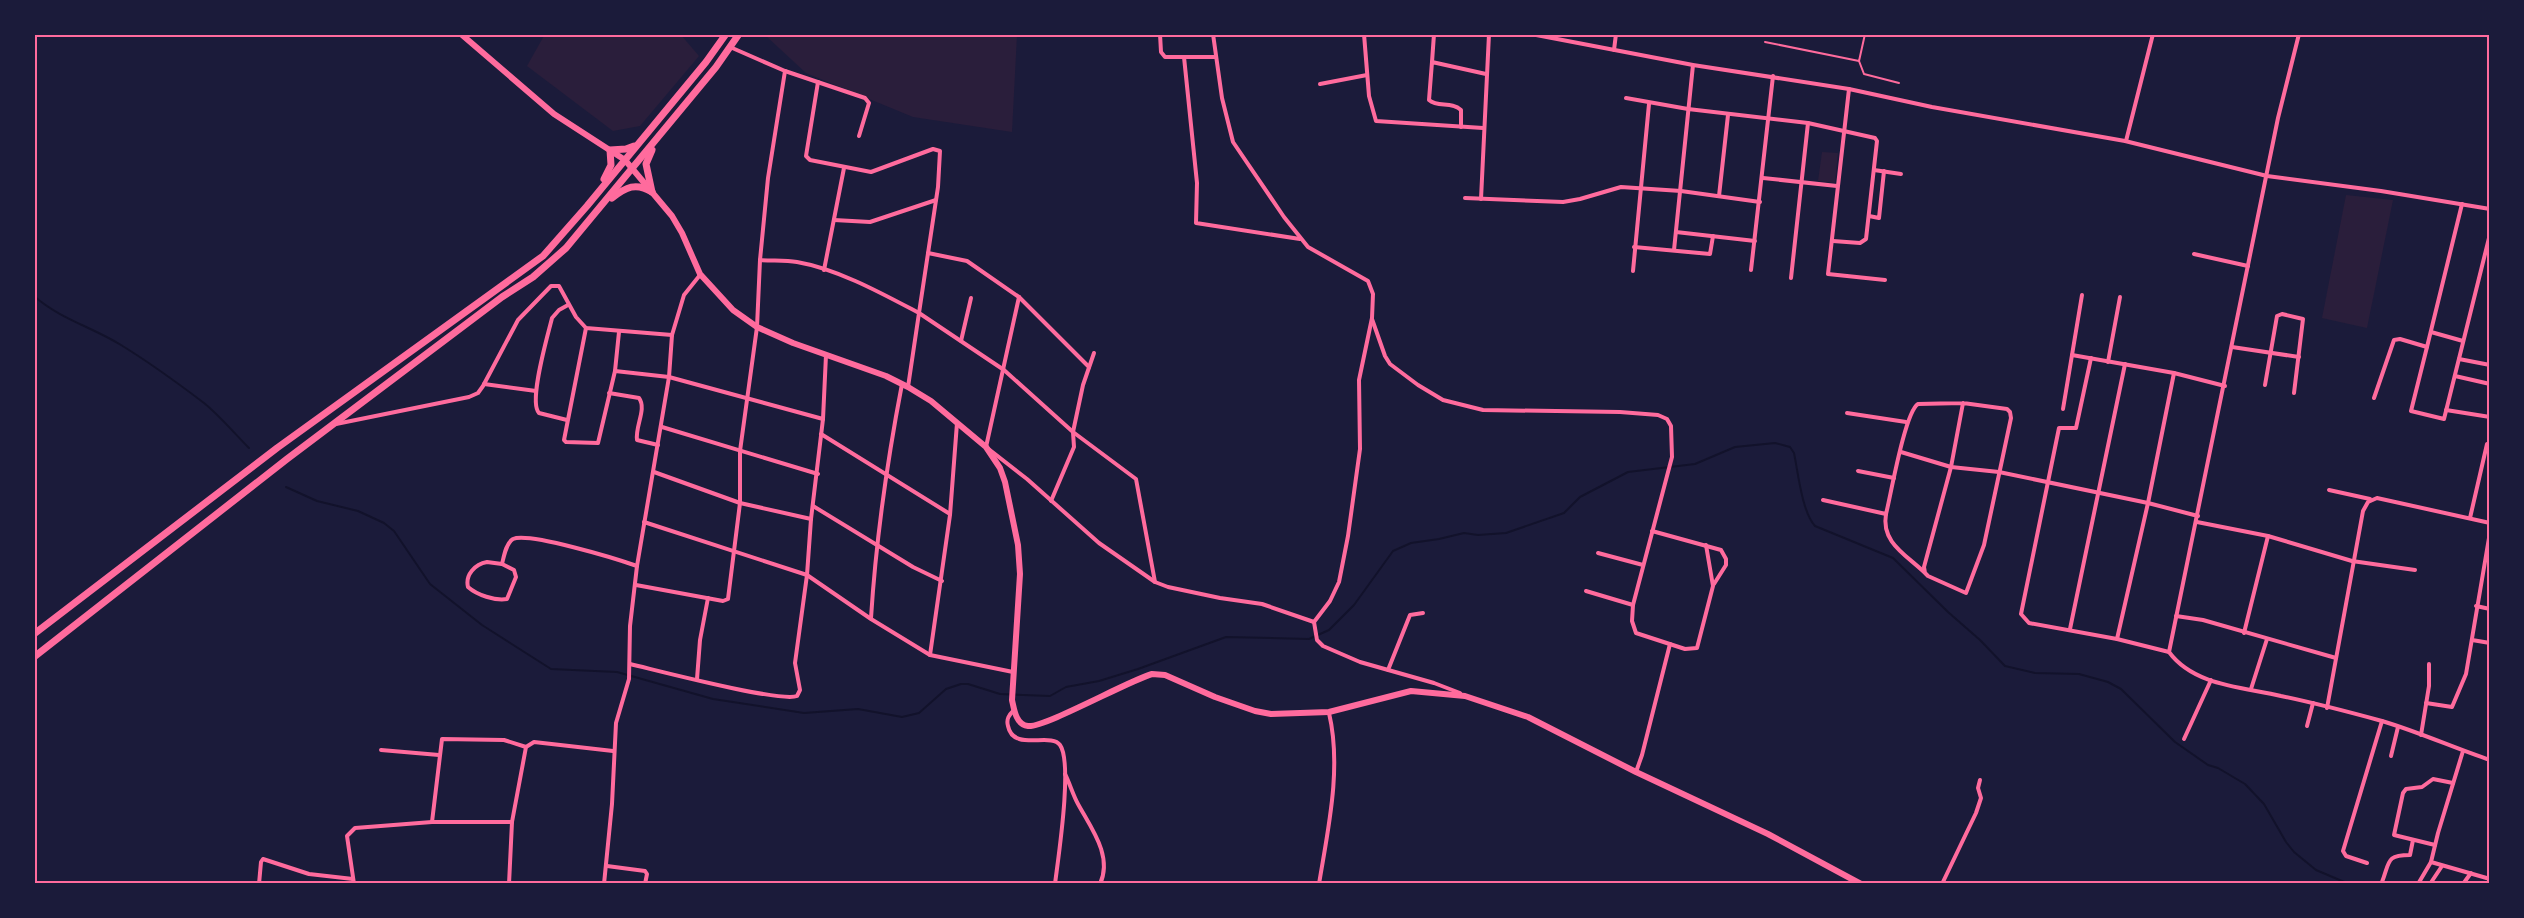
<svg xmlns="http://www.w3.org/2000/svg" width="2524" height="918" font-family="Overpass,sans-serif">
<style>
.green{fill:#2a1e3b}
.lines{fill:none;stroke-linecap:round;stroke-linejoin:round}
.stream{stroke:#12122b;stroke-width:2}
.service{stroke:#ff6b9d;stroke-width:2}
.minor{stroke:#ff6b9d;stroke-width:4}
.primary{stroke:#ff6b9d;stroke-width:6}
.trunk{stroke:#ff6b9d;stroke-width:7}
.neatline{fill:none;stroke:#ff6b9d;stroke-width:2}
</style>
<rect width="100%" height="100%" fill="#1b1b3a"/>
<g class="green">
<path d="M545 34 681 35 699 56 640 126 613 131 527 66Z"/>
<path d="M765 35H1017L1012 132 913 117 806 73Z"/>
<path d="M1822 152 1838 153 1835 183 1818 181Z"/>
<path d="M2346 195 2393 200 2367 328 2322 318Z"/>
</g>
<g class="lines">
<g class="stream">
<path d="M34 296C60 319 92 327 121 345 147 361 179 384 204 403 220 416 235 434 249 448"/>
<path d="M286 487 317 501 358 511 384 523 394 531 430 584 482 625 551 669 617 672 713 699 804 713 858 709 902 717 919 713 946 689 961 684H968L1000 694 1050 696 1066 687 1099 681 1138 669 1226 637 1309 639 1329 630 1354 605 1393 551 1411 543 1439 539 1464 533 1478 535 1506 533 1564 513 1580 497 1628 472 1695 464 1735 447 1775 443 1790 447 1794 453C1798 472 1802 512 1815 526L1893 558 1948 612 1980 640 2005 666 2035 673 2079 674 2108 682 2121 689 2175 742 2208 765 2218 768 2245 784 2264 804 2286 842 2294 852 2316 870 2349 884"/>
</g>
<g class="service">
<path d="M1765 42 1859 61 1865 34"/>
<path d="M1859 61 1864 74 1899 83"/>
</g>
<g class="minor">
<path d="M1160 34 1161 52 1165 57H1215"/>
<path d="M1213 34 1222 98 1233 142 1284 217 1308 247 1368 281 1373 294 1372 318 1359 380 1360 449 1348 536 1339 582 1330 601 1314 622 1317 640 1323 646 1360 662 1434 683 1460 693"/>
<path d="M1364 34 1369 96 1376 121 1483 128"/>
<path d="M1531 34 1693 65 1849 89 1932 107 2125 141 2267 176 2381 191 2490 209"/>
<path d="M2299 34 2278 118 2169 652C2194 686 2243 687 2281 696 2315 703 2349 712 2382 721 2419 732 2454 748 2490 760"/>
<path d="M730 47 785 71 865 98 869 103 859 136"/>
<path d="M1614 50 1616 34"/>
<path d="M1184 57 1197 183 1196 223 1300 239"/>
<path d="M1432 62 1434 34"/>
<path d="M818 82 806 156 810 160 871 172 933 149 940 151 938 187 919 313 1004 370 1073 432 1136 479 1155 582"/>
<path d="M1320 84 1367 75"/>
<path d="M1849 89 1828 274 1885 280"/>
<path d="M1626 98 1688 109 1808 123 1875 138 1877 141 1866 239 1860 243 1833 241"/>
<path d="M1461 127V110C1451 101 1438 108 1429 100L1432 62 1486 74"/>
<path d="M2126 141 2153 34"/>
<path d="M1874 170 1901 174"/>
<path d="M1763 178 1837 186"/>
<path d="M1719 196 1728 115"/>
<path d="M1465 198 1563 202 1580 199 1621 187 1681 191 1760 202"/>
<path d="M1481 199 1489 34"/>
<path d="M1869 216 1879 218 1884 171"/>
<path d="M834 220 870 222 936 200"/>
<path d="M1676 232 1755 241"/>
<path d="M1634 247 1710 254 1713 236"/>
<path d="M1674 250 1693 65"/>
<path d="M928 253 967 261 1019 297 1089 367"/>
<path d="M2194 254 2248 266"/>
<path d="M760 260C772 261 785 260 797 262 838 269 883 294 919 313L908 387"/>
<path d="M824 270 844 168"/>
<path d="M1751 270 1773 76"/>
<path d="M1633 271 1649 104"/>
<path d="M1791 278 1808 123"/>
<path d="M1019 297 986 447 1027 479 1099 543 1155 582 1168 587 1220 598 1262 604 1314 622"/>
<path d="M1372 319 1385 356 1390 364 1418 385 1443 400 1483 410 1620 412 1658 415 1667 419 1671 426 1672 457 1633 605 1632 621 1636 633 1685 649 1697 648 1713 586 1706 545"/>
<path d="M586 328 564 440 566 442 598 443 615 371 619 332"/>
<path d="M2431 332 2463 341"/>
<path d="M961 341 971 298"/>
<path d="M2232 347 2299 357"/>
<path d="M2427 347 2411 411 2444 419 2490 234"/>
<path d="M2072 355 2174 373 2225 386"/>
<path d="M2091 358 2076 428H2059L2021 614 2029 623 2117 639 2169 652"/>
<path d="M2459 359 2490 365"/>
<path d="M2108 362 2120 297"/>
<path d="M615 371 669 377 823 419"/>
<path d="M2455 376 2490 384"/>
<path d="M484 384 536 391"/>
<path d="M2265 385 2277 316 2282 314 2303 319 2294 393"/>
<path d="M609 393 639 398C647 409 635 426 637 440L658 445"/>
<path d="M2374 398 2394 340 2400 339 2427 347 2462 204"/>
<path d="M2063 409 2082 295"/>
<path d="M2446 410 2490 417"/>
<path d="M1847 413 1906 422"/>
<path d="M567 420 539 413C528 402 548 335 552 318L559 310 568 305"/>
<path d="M336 424 469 397 478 393 483 386 518 320 551 286H559L576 317 586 328 672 335"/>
<path d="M662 427 818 474"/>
<path d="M821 434 950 514"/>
<path d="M1901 452 1951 467 1999 472 2148 503 2198 516"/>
<path d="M1858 471 1894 478"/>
<path d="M654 472 740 503 811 519"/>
<path d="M2329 490 2370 499"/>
<path d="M1823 500 1886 514C1891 494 1905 412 1918 404L1963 403 2007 409 2010 412 2011 418 1984 545 1966 593 1928 576 1925 573 1924 567 1951 467 1963 403"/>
<path d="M1051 501 1074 447 1073 432 1083 385 1094 353"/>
<path d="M813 506 913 567 942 581"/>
<path d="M1886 514C1881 542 1905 554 1924 572"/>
<path d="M2470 518 2487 444"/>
<path d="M644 522 807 575 871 619 930 655 1013 672"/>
<path d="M2197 522 2268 536 2352 561 2415 570"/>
<path d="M1652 531 1721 550 1726 559V565L1714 584"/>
<path d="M1598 553 1643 565"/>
<path d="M487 562 502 564 514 570 516 577 507 599C495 601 477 595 468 587 465 575 475 564 487 562Z"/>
<path d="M502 564C504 556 506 543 513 539 529 532 617 559 637 566"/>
<path d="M636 585 723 601 728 599 740 503V451L757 327 760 260 768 178 785 71"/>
<path d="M1586 591 1633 605"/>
<path d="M2476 606 2490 609"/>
<path d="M2176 616 2203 620 2336 658"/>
<path d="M871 618C876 539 887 462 902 384"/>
<path d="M2070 629 2125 364"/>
<path d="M2244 633 2268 536"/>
<path d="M2117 639 2148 503 2174 373"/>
<path d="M2472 640 2490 643"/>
<path d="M930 655 950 515 957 423"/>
<path d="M630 664C656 670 781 703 797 696L800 690 795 663 807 575 811 519 823 419 826 355"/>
<path d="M1388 670 1410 615 1423 613"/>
<path d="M697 679 700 640 708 598"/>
<path d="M2251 689 2267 639"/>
<path d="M2426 703 2452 707 2466 674 2490 532"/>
<path d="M2327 708 2363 511 2368 502 2377 498 2490 523"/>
<path d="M1014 710C1009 715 1006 719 1008 726 1013 752 1051 732 1060 745 1073 763 1058 859 1055 884"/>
<path d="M2307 726 2313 703"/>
<path d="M2421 735 2429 686V664"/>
<path d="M2184 739 2211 680"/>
<path d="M381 750 439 755"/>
<path d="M2463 751 2438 833 2431 862 2490 879"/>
<path d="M2391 756 2398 727"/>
<path d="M1636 772 1642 755 1670 644"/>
<path d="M1065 774C1070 784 1073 795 1078 804 1091 828 1113 856 1100 884"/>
<path d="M432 822 442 739 504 740 526 747"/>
<path d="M2435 845 2394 835 2403 793 2406 789 2422 787 2433 779 2453 783"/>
<path d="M2367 863 2346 856 2343 851 2382 721"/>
<path d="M607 866 645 871 647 874 645 884"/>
<path d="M2382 882C2390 861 2386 855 2410 855L2413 840"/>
<path d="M259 884 261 862 263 859 309 874 353 879"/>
<path d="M354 884 347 836 355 828 432 822H512"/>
<path d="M509 884 512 822 526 747 534 742 613 751"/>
<path d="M604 884 612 804 616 723 629 679 630 626 637 566 669 377 672 335 684 295 700 275"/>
<path d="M1319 884C1328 829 1342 768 1329 713"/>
<path d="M1942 884 1976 813 1981 798 1978 788 1980 780"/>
<path d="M2418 884 2431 862"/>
<path d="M2430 884 2442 866"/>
<path d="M2463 884 2471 873"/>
</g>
<path class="primary" d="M461 34 554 114 625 160 672 216 682 233 700 274 733 310 757 327 793 343 886 376 908 387 931 401 986 447 1000 468 1005 482 1018 545 1020 574 1012 700C1014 709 1016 725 1028 726 1044 728 1128 681 1152 674L1165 675 1215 697 1255 711 1271 714 1329 712 1411 691 1465 696 1528 717 1636 772 1768 834 1861 884"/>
<g class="trunk">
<path d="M652 150 646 164 652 192"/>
<path d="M604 179 611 165 610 150 626 149 634 146"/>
<path d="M612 198C626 187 636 182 652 192"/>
<path d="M34 634 277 448 543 256 587 206 706 62 726 34"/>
<path d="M34 657 287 459 502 297 533 277 566 248 716 67 739 34"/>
</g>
</g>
<rect width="2524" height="918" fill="none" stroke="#1b1b3a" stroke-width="72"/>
<rect x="36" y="36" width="2452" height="846" class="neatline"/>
</svg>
